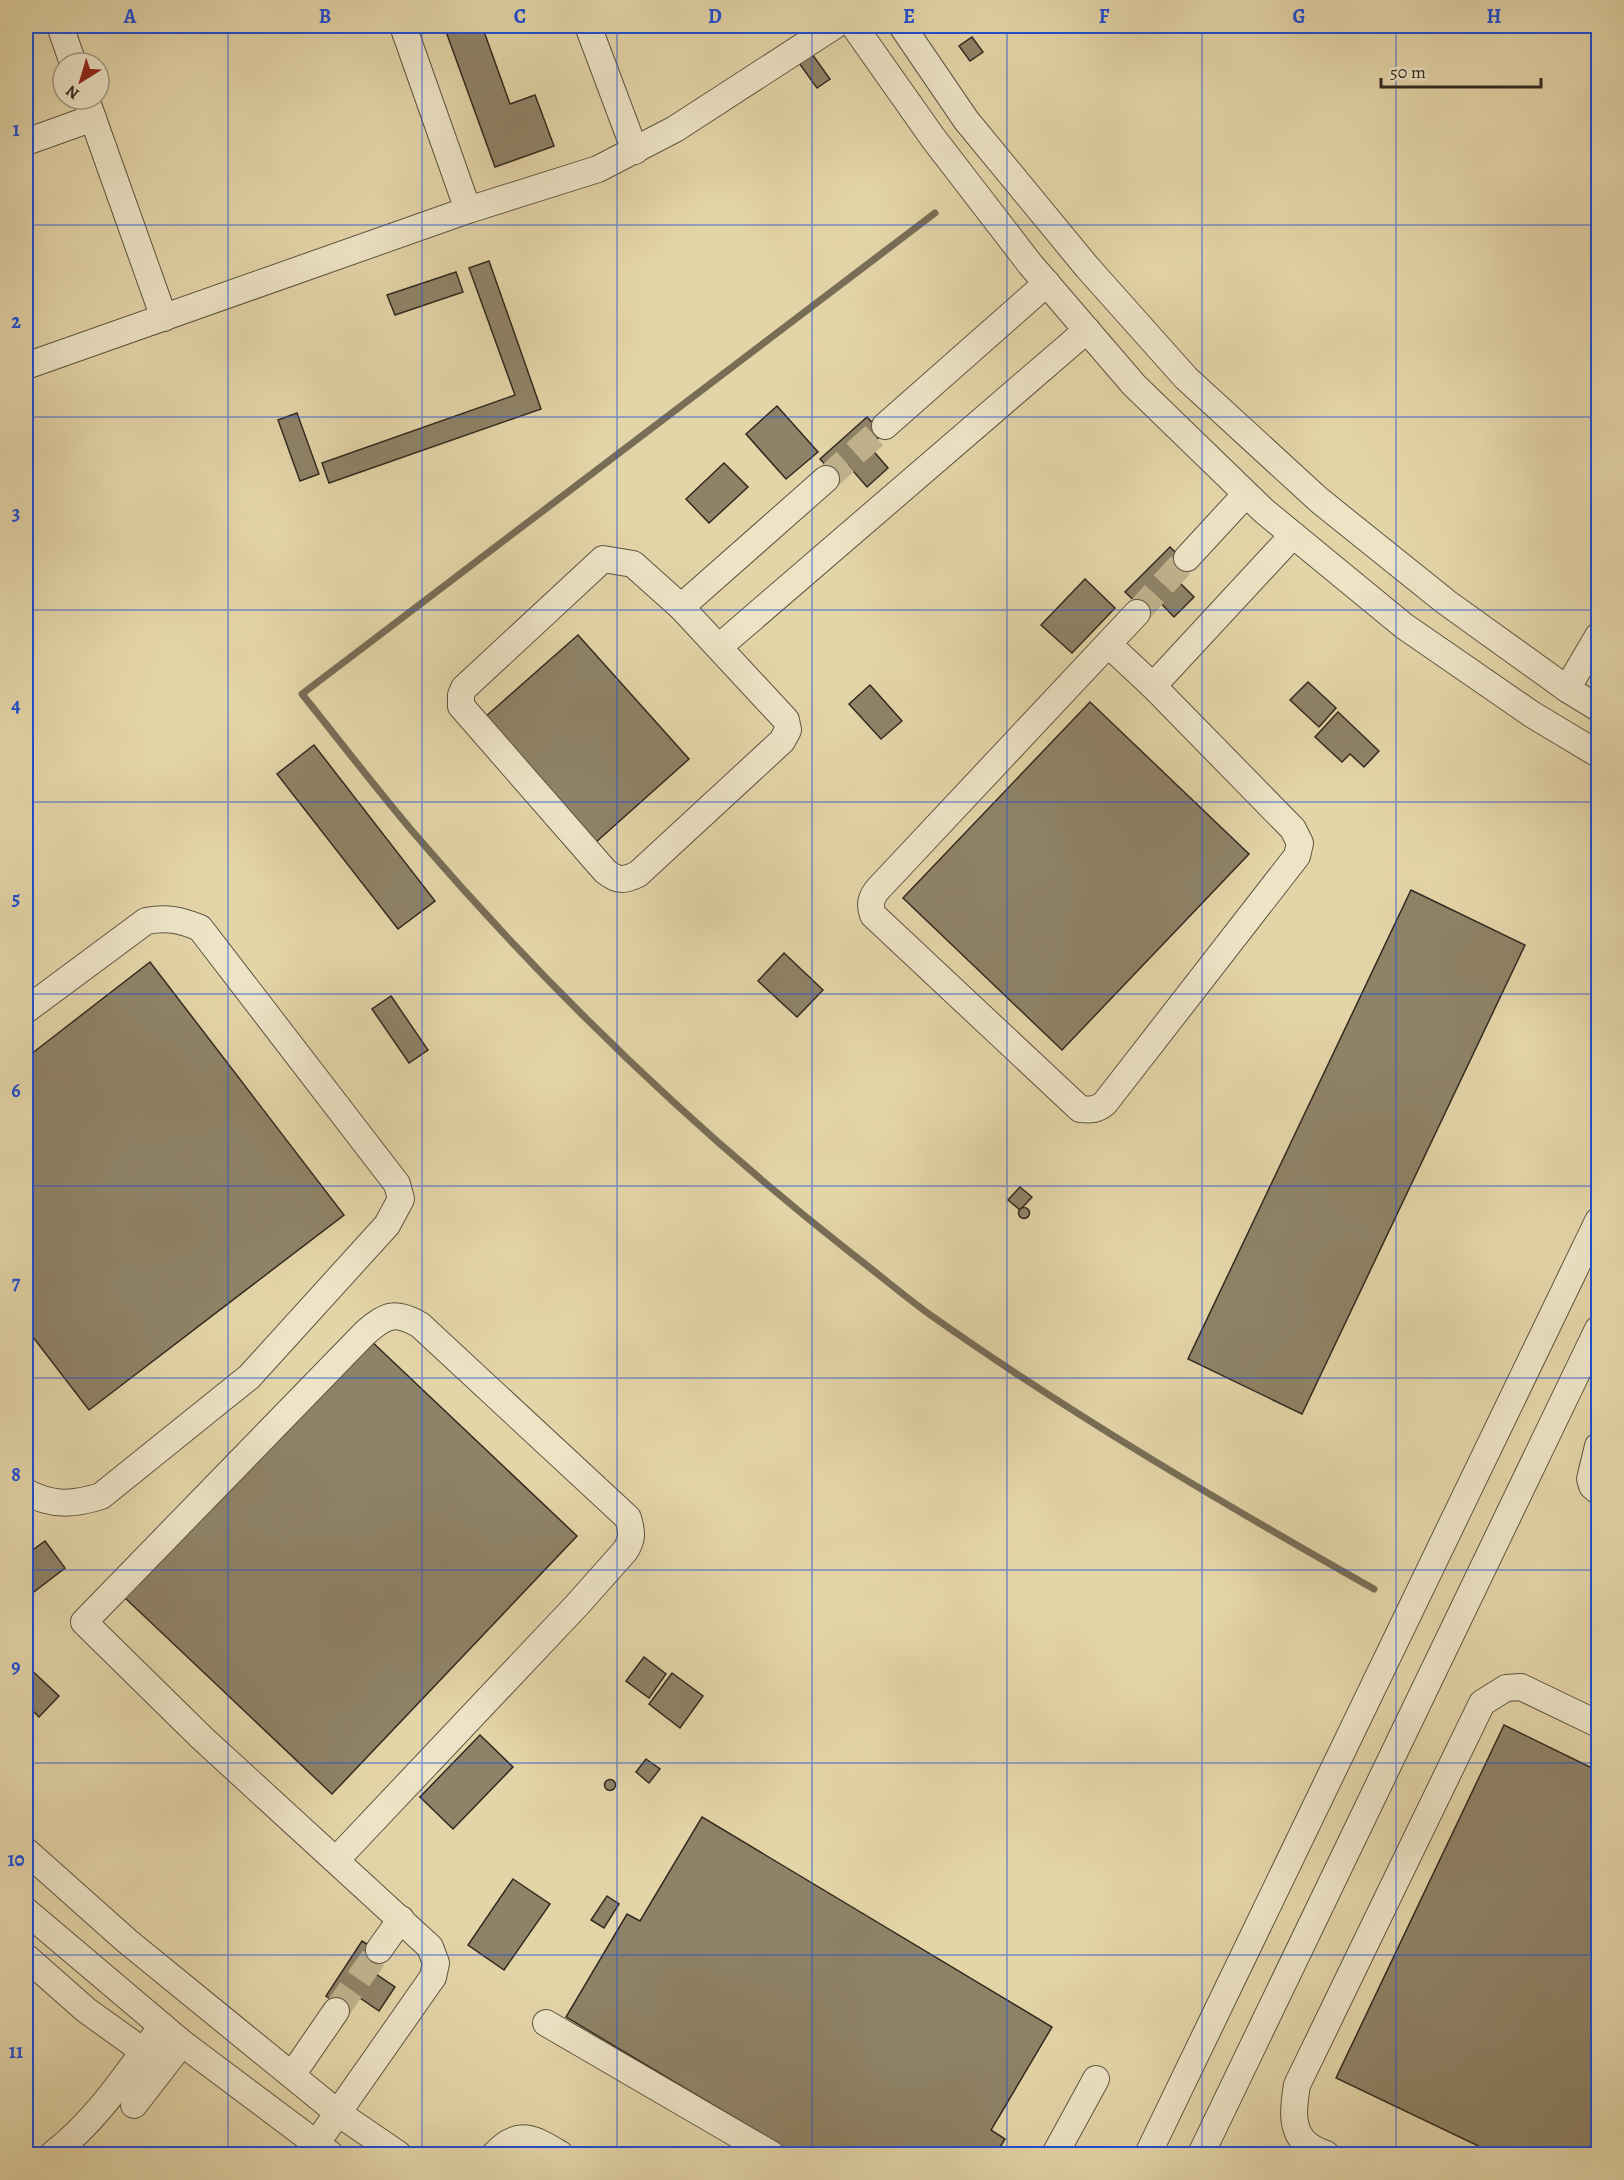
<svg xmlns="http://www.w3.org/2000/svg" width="1624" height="2180" font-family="Alegreya,serif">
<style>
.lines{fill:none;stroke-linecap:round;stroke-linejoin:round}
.stream{stroke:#786e56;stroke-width:7}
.building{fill:#8f8367;stroke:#322a20;stroke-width:1.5}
.minor-tunnel{stroke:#c0b38d;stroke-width:26;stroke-dasharray:26 13;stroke-linecap:butt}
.minor-casing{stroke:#5e5542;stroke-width:28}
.minor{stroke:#ede4c6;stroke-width:26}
.grid{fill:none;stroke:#1d4ed8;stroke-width:1.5;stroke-opacity:0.55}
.neatline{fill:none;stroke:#1d4ed8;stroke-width:2}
.grid-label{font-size:20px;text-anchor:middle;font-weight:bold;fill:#1d4ed8}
</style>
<rect width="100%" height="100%" fill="#e4d5a8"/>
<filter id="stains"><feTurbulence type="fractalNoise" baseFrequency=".00333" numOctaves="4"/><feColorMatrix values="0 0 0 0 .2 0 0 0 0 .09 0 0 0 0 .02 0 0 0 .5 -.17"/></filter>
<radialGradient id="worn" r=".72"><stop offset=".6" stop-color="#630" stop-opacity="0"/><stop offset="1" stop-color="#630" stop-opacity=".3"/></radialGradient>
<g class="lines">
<path class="stream" d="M935 213 302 694C339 740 375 787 413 832 545 986 692 1128 851 1253 877 1273 903 1295 929 1314 1072 1415 1222 1503 1374 1589"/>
</g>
<g class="building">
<path d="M444 26H482L510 104 535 95 554 146 495 167Z"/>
<path d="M972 37 983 52 970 61 959 46Z"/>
<path d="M812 54 830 79 817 88 799 63Z"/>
<path d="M489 261 541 409 329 483 322 463 515 395 469 268Z"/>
<path d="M456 272 463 292 395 315 387 295Z"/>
<path d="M777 406 818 452 786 479 746 434Z"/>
<path d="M297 413 319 474 300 481 278 420Z"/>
<path d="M867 417 883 434 869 446 888 468 867 487 848 465 836 476 820 459Z"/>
<path d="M724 463 748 487 709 523 686 499Z"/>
<path d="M1170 547 1187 564 1174 577 1194 597 1174 617 1154 596 1142 608 1125 592Z"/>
<path d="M1085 579 1115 608 1072 653 1041 625Z"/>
<path d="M578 635 689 759 595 843 484 718Z"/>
<path d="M1308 682 1336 708 1319 727 1290 700Z"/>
<path d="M870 685 902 721 881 739 849 704Z"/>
<path d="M1090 702 1249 854 1062 1050 903 898Z"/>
<path d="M1338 712 1379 751 1364 767 1350 754 1342 762 1315 737Z"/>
<path d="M314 745 435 901 398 929 277 774Z"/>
<path d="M1411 890 1525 945 1302 1414 1188 1359Z"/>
<path d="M784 953 823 990 797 1017 758 981Z"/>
<path d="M150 962 344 1215 89 1410 26 1328V1058Z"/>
<path d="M391 996 428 1050 409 1063 372 1009Z"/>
<path d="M1020 1187 1032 1197 1020 1210 1008 1200Z"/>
<circle cx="1024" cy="1213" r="5.5"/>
<path d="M368 1338 577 1536 332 1794 123 1596Z"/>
<path d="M45 1541 65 1568 26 1598V1555Z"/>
<path d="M644 1657 666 1674 649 1698 626 1681Z"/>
<path d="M26 1665 59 1696 39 1717 26 1704Z"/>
<path d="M672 1673 703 1696 680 1728 649 1704Z"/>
<path d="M1504 1725 1598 1771V2154H1495L1336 2078Z"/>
<path d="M480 1735 513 1767 453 1829 420 1797Z"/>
<path d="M646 1759 660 1769 649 1783 636 1772Z"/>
<circle cx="610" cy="1785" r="5.5"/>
<path d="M702 1817 1052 2027 991 2130 1005 2139 996 2154H795L566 2017 627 1914 640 1921Z"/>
<path d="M513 1879 550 1904 504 1970 468 1945Z"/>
<path d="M607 1896 619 1904 604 1928 591 1920Z"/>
<path d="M362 1941 384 1955 373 1972 395 1987 379 2011 357 1996 347 2010 326 1996Z"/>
</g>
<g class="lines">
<g class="minor-tunnel">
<path d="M826 479 885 426"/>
<path d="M1137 613 1187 558"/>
<path d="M336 2011 379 1950"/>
</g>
<defs>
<g id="minor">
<path d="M60 26 73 63"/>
<path d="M403 26 468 210"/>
<path d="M588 26 635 151"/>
<path d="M854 26 933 138 1030 264 1134 385 1264 511 1404 626 1533 715 1598 754"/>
<path d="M902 26 966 120 1087 267 1186 378 1319 500 1446 602 1567 689 1598 708"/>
<path d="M86 99 164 318"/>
<path d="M26 142 93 118"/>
<path d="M26 366 468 210 598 169 675 129 834 26"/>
<path d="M885 426 1047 283"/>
<path d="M1187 558 1246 494"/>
<path d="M603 559 633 564 681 607 786 720 788 730 782 741 638 874C624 881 617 881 605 871L461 706V695L464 688Z"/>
<path d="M681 607 826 479"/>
<path d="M1108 644 1153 686 1293 829 1300 843 1297 856 1105 1103C1097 1110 1091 1110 1080 1109L873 915C869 904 871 897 879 888L1137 613"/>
<path d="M719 647 1087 330"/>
<path d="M1153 686 1293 535"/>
<path d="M1567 689 1598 636"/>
<path d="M26 1010 146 921C167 917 181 920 200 928L397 1184 401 1199 387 1225 249 1377 101 1496C73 1505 52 1506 26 1492"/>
<path d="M1598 1446 1590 1479 1592 1486 1598 1491"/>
<path d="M26 1851 127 1941 338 2113 398 2154"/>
<path d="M26 1911 182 2043 330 2154"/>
<path d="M379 1950 401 1919"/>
<path d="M26 1957 86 2010 143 2051"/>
<path d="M546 2023 771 2154"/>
<path d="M292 2075 336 2011"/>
<path d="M134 2105 182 2043"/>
<path d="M316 2144 433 1977 436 1963 430 1947 202 1738 84 1622 365 1333C386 1314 396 1311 420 1325L628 1518C632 1532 633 1539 625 1551L577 1605 336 1860"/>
<path d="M53 2154C98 2119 128 2072 162 2026"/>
<path d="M495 2154C519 2128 535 2139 560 2154"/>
<path d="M1055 2154 1096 2079"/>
<path d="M1148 2154 1598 1221"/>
<path d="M1201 2154 1598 1329"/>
<path d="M1326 2154C1320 2152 1313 2149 1308 2145 1289 2131 1294 2104 1297 2085L1482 1703 1506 1688 1521 1687 1598 1724"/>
</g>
</defs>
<use href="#minor" class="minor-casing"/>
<use href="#minor" class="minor"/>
</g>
<path class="grid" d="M228 26V2154M422 26V2154M617 26V2154M812 26V2154M1007 26V2154M1202 26V2154M1396 26V2154M26 225H1598M26 417H1598M26 610H1598M26 802H1598M26 994H1598M26 1186H1598M26 1378H1598M26 1570H1598M26 1763H1598M26 1955H1598"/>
<rect width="1624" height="2180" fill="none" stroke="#e4d5a8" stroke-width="66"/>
<g transform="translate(81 81) rotate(217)"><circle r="28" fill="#ede4c6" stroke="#a29a84" stroke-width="1.5"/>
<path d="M0-4.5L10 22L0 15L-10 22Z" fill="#8f2418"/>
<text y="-9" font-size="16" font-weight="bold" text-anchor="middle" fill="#322a20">N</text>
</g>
<path d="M1381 78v9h160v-9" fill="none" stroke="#322a20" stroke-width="3"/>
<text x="1390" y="78" font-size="18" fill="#322a20" stroke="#ede4c6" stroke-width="4.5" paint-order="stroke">50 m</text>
<rect x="33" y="33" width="1558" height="2114" class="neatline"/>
<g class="grid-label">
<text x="130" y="23">A</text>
<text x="325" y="23">B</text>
<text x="520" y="23">C</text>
<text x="715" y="23">D</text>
<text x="909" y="23">E</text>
<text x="1104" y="23">F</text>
<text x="1299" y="23">G</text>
<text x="1494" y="23">H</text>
<text x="16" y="136">1</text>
<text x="16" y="328">2</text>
<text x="16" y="520">3</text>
<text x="16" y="712">4</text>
<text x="16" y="905">5</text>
<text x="16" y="1097">6</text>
<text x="16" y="1289">7</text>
<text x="16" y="1481">8</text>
<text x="16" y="1673">9</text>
<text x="16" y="1866">10</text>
<text x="16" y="2058">11</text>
</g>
<rect width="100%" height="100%" filter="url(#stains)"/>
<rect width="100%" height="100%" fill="url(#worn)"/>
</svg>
